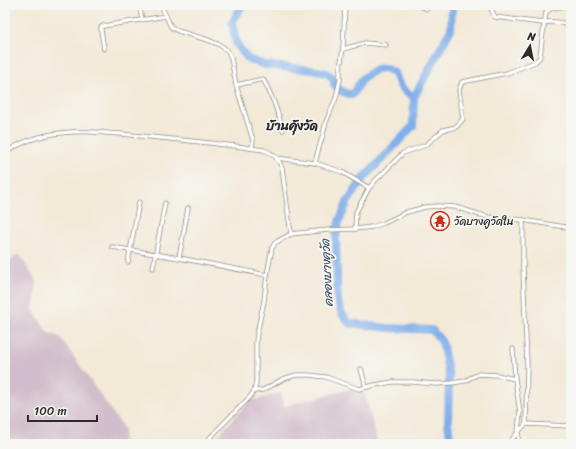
<svg xmlns="http://www.w3.org/2000/svg" width="576" height="449" font-family="Sriracha,'Playpen Sans Thai',sans-serif">
<style>
.industrial{fill:#d1bdcb}
.lines{fill:none;stroke-linecap:round;stroke-linejoin:round}
.river{stroke:#80afea;stroke-width:8}
.street-casing{stroke:#8f8a81;stroke-width:5}
.street{stroke:#fff;stroke-width:3.5}
.labels{text-anchor:middle;dominant-baseline:central;stroke-width:3.5;stroke-linejoin:round;paint-order:stroke}
.poi-label{font-size:11px;fill:#2b2b2b;stroke:#f6f6f2;text-anchor:start}
.water-label{font-size:12px;font-style:italic;fill:#49596e;stroke:#f6f6f2}
.quarter-label{font-size:13px;font-weight:bold;fill:#2b2b2b;stroke:#f6f6f2}
</style>
<rect width="100%" height="100%" fill="#f6f6f2"/>
<filter id="ink" filterUnits="userSpaceOnUse"><feTurbulence type="fractalNoise" baseFrequency=".025" numOctaves="2"/><feDisplacementMap in="SourceGraphic" scale="8" xChannelSelector="R" yChannelSelector="G"/><feConvolveMatrix kernelMatrix="1 2 1 2 8 2 1 2 1" color-interpolation-filters="sRGB"/></filter>
<filter id="wash" filterUnits="userSpaceOnUse"><feTurbulence type="fractalNoise" baseFrequency=".012" numOctaves="4" result="noise"/><feDisplacementMap in="SourceGraphic" scale="16" xChannelSelector="R" yChannelSelector="G"/><feGaussianBlur stdDeviation="0.9" result="paint"/><feColorMatrix in="noise" values="0 0 0 0 0 0 0 0 0 0 0 0 0 0 0 0 0 1.4 0 .05"/><feComposite in="paint" operator="in"/></filter>
<g filter="url(#wash)">
<rect width="100%" height="100%" fill="#f3e9d7"/>
<g class="industrial">
<path d="M19 254 37 282 33 310 48 333 60 337 124 429 123 441 133 444H5V264Z"/>
<path d="M350 389 365 394 378 444H210L250 401 281 393 284 406Z"/>
</g>
<g class="lines">
<g class="river">
<path d="M240 5V9L232 23 236 43 248 59 265 65 313 70 327 73 334 79V85L343 92 352 95 363 78 376 69 385 68 395 73C399 86 401 89 414 97"/>
<path d="M451 444 448 423 449 376 442 342 432 330 387 328 349 323 342 314 338 302 337 282 336 238 339 222 347 203 362 180 413 126 414 97 451 29 452 5"/>
</g>
</g>
</g>
<g filter="url(#ink)">
<g class="lines">
<defs>
<g id="street">
<path d="M139 5 142 19"/>
<path d="M161 5 171 27 178 31 208 40 220 45 228 51 231 58 236 85 253 140 252 148"/>
<path d="M418 5 427 9"/>
<path d="M489 5 495 17 542 23C551 20 562 23 571 25"/>
<path d="M104 49 101 30V27L103 26 166 16"/>
<path d="M343 49 365 43 386 45"/>
<path d="M236 85 263 79C272 95 278 112 283 130"/>
<path d="M5 153C22 141 41 135 61 133 85 130 108 133 131 135 151 137 171 139 191 141 210 143 230 145 249 148 253 149 259 149 264 150 273 153 279 159 282 168L291 234"/>
<path d="M277 158 315 163 342 172 369 188"/>
<path d="M315 163 318 151 322 138 326 122 336 98 340 80V68L343 49 345 6 346 5"/>
<path d="M355 229 356 212 369 188 375 181 403 153 426 145 443 130 456 127 463 119 459 90 462 82 507 73 535 62 540 57 542 40 546 12C552 5 563 8 571 5"/>
<path d="M112 247 179 258 267 275"/>
<path d="M179 258 188 208"/>
<path d="M128 262 139 202"/>
<path d="M153 268 165 203"/>
<path d="M361 369 366 387"/>
<path d="M254 391 263 390 283 379 296 375H309L326 377 359 389 375 385 393 382H412L436 384 452 383 465 381 470 378 479 374 497 375 515 379"/>
<path d="M526 424 571 426"/>
<path d="M204 444 225 422 250 397 254 391 256 383V342L257 333 264 301 267 275 272 248 275 243 278 241 291 234 328 230 355 229 372 227 384 223 407 212 425 207 438 206 455 207 488 217 523 220 571 228"/>
<path d="M508 444 518 432 520 412 515 379 513 349"/>
<path d="M519 444 518 432 526 424 527 364 523 268V220"/>
</g>
</defs>
<use href="#street" class="street-casing"/>
<use href="#street" class="street"/>
</g>
</g>
<defs>
<symbol id="temple-ring" viewBox="-11 -11 22 22"><circle r="9.5" fill="#f6f6f2" stroke="#c8321e" stroke-width="1.5"/><path d="M0-6L5-2H3V0L6.5 2.5H4V6H1.5V3h-3V6H-4V2.5H-6.5L-3 0V-2H-5Z" fill="#c8321e"/></symbol>
</defs>
<g fill-rule="evenodd">
<use href="#temple-ring" x="429" y="210" width="22" height="22"/>
</g>
<g class="labels">
<g class="poi-label">
<text x="454" y="221">วัดบางคูวัดใน</text>
</g>
<g class="water-label">
<text transform="translate(327 273) rotate(-93)">คลองบางคูวัด</text>
</g>
<g class="quarter-label">
<text x="292" y="125">บ้านคุ้งวัด</text>
</g>
</g>
<rect width="576" height="449" fill="none" stroke="#f6f6f2" stroke-width="20"/>
<g transform="translate(530 46) rotate(10)" stroke="#f6f6f2" stroke-width="3" paint-order="stroke">
<path d="M0-3L7 15L0 10L-7 15Z" fill="#2b2b2b"/>
<text y="-6" font-size="11" font-weight="bold" text-anchor="middle" fill="#2b2b2b">N</text>
</g>
<path d="M28 415v6h69v-6" fill="none" stroke="#2b2b2b" stroke-width="2"/>
<text x="34" y="415" font-size="12" fill="#2b2b2b" stroke="#f6f6f2" stroke-width="3" paint-order="stroke">100 m</text>
</svg>
